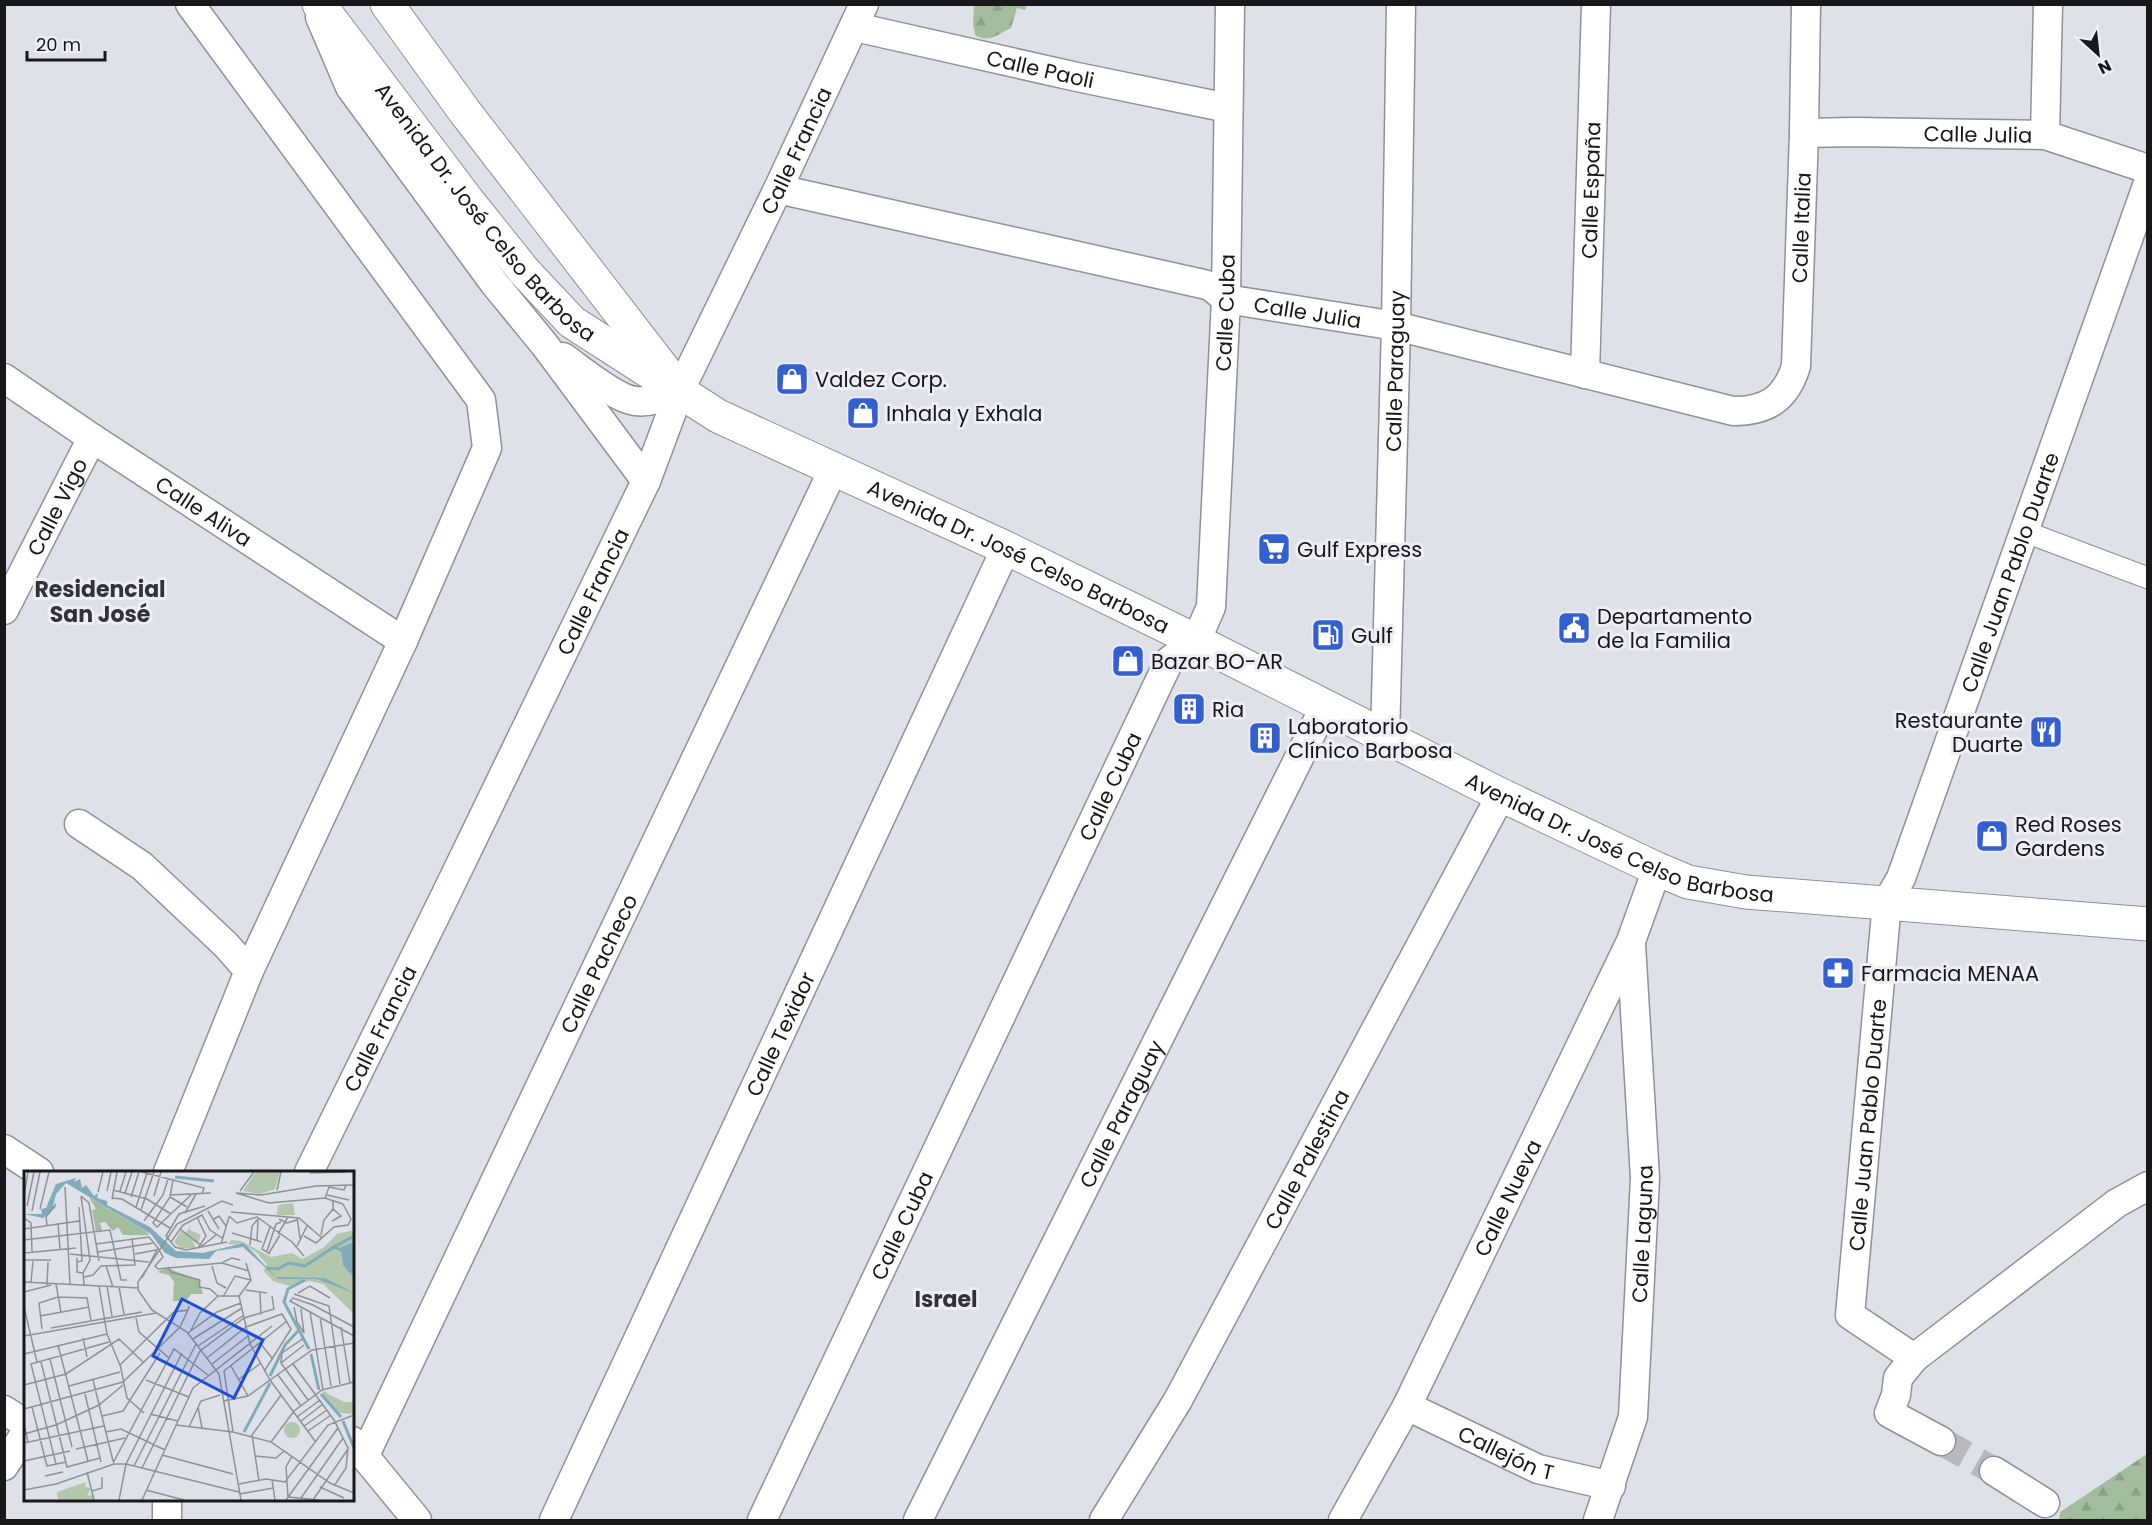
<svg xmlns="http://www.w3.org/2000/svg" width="2152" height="1525" font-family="Poppins,sans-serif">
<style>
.forest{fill:url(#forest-firs)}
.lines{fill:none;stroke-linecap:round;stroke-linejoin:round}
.minor-tunnel{stroke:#b7b9bf;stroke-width:28;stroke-dasharray:28 14;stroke-linecap:butt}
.pedestrian-casing{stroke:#909198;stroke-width:23}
.minor-casing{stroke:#909198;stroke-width:31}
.secondary-casing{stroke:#909198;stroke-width:35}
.pedestrian{stroke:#fff;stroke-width:21}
.minor{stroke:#fff;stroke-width:28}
.secondary{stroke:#fff;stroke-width:33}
.labels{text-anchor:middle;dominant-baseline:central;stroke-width:6;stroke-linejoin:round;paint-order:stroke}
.street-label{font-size:21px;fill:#18181b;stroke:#edeef6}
.poi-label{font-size:21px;fill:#18181b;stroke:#edeef6;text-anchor:start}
.neighbourhood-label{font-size:22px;font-weight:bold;fill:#323339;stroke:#edeef6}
.inset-river{fill:none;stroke:#81abba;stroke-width:3}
.inset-road{fill:none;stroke:#8f9196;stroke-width:1.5}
.view{fill:#1d4ed8;fill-opacity:0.15;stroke:#1d4ed8;stroke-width:3}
.inset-edge{fill:none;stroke:#18181b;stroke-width:3}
</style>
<defs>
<pattern id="forest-firs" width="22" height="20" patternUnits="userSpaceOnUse" patternTransform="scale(1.5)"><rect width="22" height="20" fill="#a4bc9e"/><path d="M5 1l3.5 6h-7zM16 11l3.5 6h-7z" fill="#8ca188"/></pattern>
</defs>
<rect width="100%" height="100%" fill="#dfe1e8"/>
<g class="forest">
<path d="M974 5V4L1027 5 1025 10 1017 8 1011 28C997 34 990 44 975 35L973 24Z"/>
<path d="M2147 1454V1520H2059L2060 1512Z"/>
</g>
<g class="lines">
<path class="minor-tunnel" d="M1941 1441 1994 1471"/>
<defs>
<path id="pedestrian" d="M2023 531 2148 578"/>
<g id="minor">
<path d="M320 17 350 87 494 283 544 344 646 481"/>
<path id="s1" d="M855 27 1077 77 1228 108"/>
<path id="s2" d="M1804 133 1854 132 2045 135 2148 169"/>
<path d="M2045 135 2048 4"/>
<path id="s3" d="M778 189 1203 284 1210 286 1226 299 1396 326 1733 411C1767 411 1786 399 1796 366L1804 133 1806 4"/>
<path d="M563 357C580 369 616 399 635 401 651 403 666 397 680 390"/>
<path id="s4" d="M1585 374 1596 4"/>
<path id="s5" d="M4 378 92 438 403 641"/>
<path id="s6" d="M4 610 92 438"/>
<path id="s7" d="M1385 737 1396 326 1401 4"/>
<path d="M79 824 142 866 226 945 249 971"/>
<path d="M4 1149 39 1172"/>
<path d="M168 1172 249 971 403 641 487 448 481 400 190 4"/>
<path id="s8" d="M309 1172 446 894 646 481 680 390 778 189 864 4"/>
<path id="s9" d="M1914 1358 1850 1315 1887 902 1901 878 2148 183"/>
<path id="s10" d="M1407 1406 1538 1469 1611 1486"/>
<path d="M4 1410 26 1424"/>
<path d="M352 1441 417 1520"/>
<path d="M1941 1441 1889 1413 1896 1395 1898 1378 1914 1358 2117 1203 2148 1186"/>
<path id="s11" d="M365 1455 833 470"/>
<path d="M4 1466 26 1432"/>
<path d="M1994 1471 2045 1503"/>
<path d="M167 1500V1520"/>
<path id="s12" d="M554 1520 1006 548"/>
<path id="s13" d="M762 1520 1169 661 1196 641 1211 607 1226 299 1230 4"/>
<path id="s14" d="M918 1520 1325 706"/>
<path id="s15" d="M1104 1520 1178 1400 1501 795"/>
<path id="s16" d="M1343 1520 1407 1406 1631 941 1657 869"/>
<path id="s17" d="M1598 1520 1633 1417 1645 1178 1631 944"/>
</g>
<g id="secondary">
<path id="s18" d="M319 4 468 201 524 271 572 322 718 416 1006 548 1180 633 1501 795 1657 869 1688 882 1746 892 2148 924"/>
<path d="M387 4 465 112 668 375"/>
</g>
</defs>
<use href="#pedestrian" class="pedestrian-casing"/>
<use href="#minor" class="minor-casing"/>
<use href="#secondary" class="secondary-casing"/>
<use href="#pedestrian" class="pedestrian"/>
<use href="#minor" class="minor"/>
<use href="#secondary" class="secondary"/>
</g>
<defs>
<symbol id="shop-square" viewBox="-11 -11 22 22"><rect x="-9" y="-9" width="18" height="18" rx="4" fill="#335fcf" stroke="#edeef6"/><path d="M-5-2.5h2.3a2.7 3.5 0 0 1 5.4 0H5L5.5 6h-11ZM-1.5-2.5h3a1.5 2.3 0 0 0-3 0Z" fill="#fff"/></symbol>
<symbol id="supermarket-square" viewBox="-11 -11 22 22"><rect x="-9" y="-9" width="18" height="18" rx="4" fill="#335fcf" stroke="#edeef6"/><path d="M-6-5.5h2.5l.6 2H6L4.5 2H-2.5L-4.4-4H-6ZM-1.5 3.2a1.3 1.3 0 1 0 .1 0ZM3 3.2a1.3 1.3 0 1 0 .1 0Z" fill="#fff"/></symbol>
<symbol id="civic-square" viewBox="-11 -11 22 22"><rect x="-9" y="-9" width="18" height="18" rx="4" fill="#335fcf" stroke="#edeef6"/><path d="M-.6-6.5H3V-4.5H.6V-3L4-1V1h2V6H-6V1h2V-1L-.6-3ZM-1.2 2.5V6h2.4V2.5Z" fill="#fff"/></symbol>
<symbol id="fuel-square" viewBox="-11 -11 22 22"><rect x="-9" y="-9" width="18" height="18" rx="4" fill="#335fcf" stroke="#edeef6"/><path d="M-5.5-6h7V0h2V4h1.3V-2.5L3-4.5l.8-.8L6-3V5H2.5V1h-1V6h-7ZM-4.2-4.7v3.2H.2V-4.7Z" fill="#fff"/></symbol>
<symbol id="building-square" viewBox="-11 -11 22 22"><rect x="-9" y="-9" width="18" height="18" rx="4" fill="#335fcf" stroke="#edeef6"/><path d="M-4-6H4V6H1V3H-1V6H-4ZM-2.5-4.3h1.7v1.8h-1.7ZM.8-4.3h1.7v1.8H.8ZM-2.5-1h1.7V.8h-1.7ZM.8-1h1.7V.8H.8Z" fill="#fff"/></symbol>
<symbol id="restaurant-square" viewBox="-11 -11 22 22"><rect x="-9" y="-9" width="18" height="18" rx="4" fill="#335fcf" stroke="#edeef6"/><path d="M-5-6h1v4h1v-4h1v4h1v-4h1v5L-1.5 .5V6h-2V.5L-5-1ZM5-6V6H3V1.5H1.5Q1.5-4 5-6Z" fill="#fff"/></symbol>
<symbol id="pharmacy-square" viewBox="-11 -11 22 22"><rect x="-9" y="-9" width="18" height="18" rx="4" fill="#335fcf" stroke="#edeef6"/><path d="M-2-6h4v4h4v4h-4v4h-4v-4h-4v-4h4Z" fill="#fff"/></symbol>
</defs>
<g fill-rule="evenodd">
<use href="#shop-square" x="773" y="360" width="38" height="38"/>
<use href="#shop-square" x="844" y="394" width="38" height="38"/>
<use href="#supermarket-square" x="1255" y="530" width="38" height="38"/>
<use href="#civic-square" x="1555" y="609" width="38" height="38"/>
<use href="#fuel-square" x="1309" y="616" width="38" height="38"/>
<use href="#shop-square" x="1109" y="642" width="38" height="38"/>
<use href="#building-square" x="1170" y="690" width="38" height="38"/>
<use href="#restaurant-square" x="2027" y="713" width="38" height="38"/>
<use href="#building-square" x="1246" y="719" width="38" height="38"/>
<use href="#shop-square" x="1973" y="817" width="38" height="38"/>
<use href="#pharmacy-square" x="1819" y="954" width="38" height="38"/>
</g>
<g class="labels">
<g class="street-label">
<text stroke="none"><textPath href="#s1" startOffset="190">Calle Paoli</textPath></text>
<text stroke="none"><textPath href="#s2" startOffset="174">Calle Julia</textPath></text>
<text stroke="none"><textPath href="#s8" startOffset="1132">Calle Francia</textPath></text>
<text stroke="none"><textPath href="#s4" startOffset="184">Calle España</textPath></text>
<text stroke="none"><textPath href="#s18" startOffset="267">Avenida Dr. José Celso Barbosa</textPath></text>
<text stroke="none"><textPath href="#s3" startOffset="1206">Calle Italia</textPath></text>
<text stroke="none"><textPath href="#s3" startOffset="546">Calle Julia</textPath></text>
<text stroke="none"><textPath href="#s13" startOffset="1316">Calle Cuba</textPath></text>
<text stroke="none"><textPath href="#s7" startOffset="366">Calle Paraguay</textPath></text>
<text stroke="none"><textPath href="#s6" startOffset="116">Calle Vigo</textPath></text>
<text stroke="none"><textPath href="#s5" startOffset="240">Calle Aliva</textPath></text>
<text stroke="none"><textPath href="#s18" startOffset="912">Avenida Dr. José Celso Barbosa</textPath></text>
<text stroke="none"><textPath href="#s9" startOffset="844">Calle Juan Pablo Duarte</textPath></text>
<text stroke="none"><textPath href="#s8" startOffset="646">Calle Francia</textPath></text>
<text stroke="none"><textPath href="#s13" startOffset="812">Calle Cuba</textPath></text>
<text stroke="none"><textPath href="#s18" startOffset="1578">Avenida Dr. José Celso Barbosa</textPath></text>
<text stroke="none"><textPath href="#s11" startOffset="544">Calle Pacheco</textPath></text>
<text stroke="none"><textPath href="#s8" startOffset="160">Calle Francia</textPath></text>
<text stroke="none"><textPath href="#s12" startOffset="536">Calle Texidor</textPath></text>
<text stroke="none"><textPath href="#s14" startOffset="454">Calle Paraguay</textPath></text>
<text stroke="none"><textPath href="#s9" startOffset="268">Calle Juan Pablo Duarte</textPath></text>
<text stroke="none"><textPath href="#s15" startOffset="414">Calle Palestina</textPath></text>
<text stroke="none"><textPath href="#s16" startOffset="362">Calle Nueva</textPath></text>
<text stroke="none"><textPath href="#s13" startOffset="326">Calle Cuba</textPath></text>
<text stroke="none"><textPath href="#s17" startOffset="292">Calle Laguna</textPath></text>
<text stroke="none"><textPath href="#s10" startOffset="110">Callejón T</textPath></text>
</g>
<g class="poi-label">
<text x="815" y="379">Valdez Corp.</text>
<text x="886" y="413">Inhala y Exhala</text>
<text x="1297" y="549">Gulf Express</text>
<text x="1597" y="616">Departamento<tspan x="1597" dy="24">de la Familia</tspan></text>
<text x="1351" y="635">Gulf</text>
<text x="1151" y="661">Bazar BO-AR</text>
<text x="1212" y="709">Ria</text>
<text x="2023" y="720" text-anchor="end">Restaurante<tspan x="2023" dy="24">Duarte</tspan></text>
<text x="1288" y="726">Laboratorio<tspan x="1288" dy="24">Clínico Barbosa</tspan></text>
<text x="2015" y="824">Red Roses<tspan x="2015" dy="24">Gardens</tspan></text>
<text x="1861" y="973">Farmacia MENAA</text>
</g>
<g class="neighbourhood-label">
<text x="100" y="589">Residencial<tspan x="100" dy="25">San José</tspan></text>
<text x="946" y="1299">Israel</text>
</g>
</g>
<g transform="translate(24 1171)">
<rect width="330" height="330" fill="#dfe1e8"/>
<path d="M232 1H256L251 18 236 23 219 20ZM166 51V59L177 64 174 73 168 70 173 78 157 77 150 71 157 60 161 62 165 58ZM299 220 320 231H330V243L316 242 299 226ZM62 311 61 316 67 317 63 325 69 324 70 329H34L33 321Z" fill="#b2c7ac"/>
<path d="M65 26 123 61 125 64H99L94 56 89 60 81 51 76 52 78 59 72 60 68 39 72 38ZM143 97 175 109 179 123H167L162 130H149L150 111 145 104 133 101Z" fill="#a4bc9e"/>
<path d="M330 59V71L317 76 330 107V143L299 113 285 110 265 115 249 110 240 100 243 93 233 82 221 74 204 73 207 69 217 70 247 86 268 82 278 88 299 77 313 63Z" fill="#b2c7ac"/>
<path d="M269 32 271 44H253L254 34ZM260 259a8 8 0 1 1 16 0a8 8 0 1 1-16 0Z" fill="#b2c7ac"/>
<path d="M52 7 50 11 56 8 58 17 62 14 70 25 74 22 73 27 83 30V34L126 56 152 80 179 82 220 72 252 106 301 107 330 122 293 108H254L219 76 192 80 185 88 152 87 141 82 127 63 42 12 32 23 29 35 32 36 19 47 0 43H18L17 38 22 37 32 13ZM330 71V107L319 94 317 76Z" fill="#81abba"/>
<path class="inset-river" d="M151 6 190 10M310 76 330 65M242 97 254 98 265 92 281 95 310 76 321 81M281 109 264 118 260 131 285 178M287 183 295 219M246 205 261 174 275 159M297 223 317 246M319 250 330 277M220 261 246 212"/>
<path class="inset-road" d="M118 1 180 17 178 23M286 2 322 1M149 9 146 26 129 52 133 56 167 24M41 16 46 113M89 19 123 28 147 43M253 19 257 1M83 20 87 1M96 20 102 1M216 20 230 1M74 21 79 1M101 22 108 1M212 22 237 24 292 15 330 14M212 22 245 32 301 27 319 33M146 24 187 22M303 24 325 29M0 25 4 1M57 25 66 89 59 102 60 114M57 25 65 32 75 90M130 25 137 1M107 26 115 1M146 26 163 36M88 27 98 28 146 57M301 27 305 16 320 19 322 14M88 28 93 1M3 35 10 1M181 35 155 43 142 65 151 76 162 79 203 71M112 36 123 2M16 38 25 1M117 39 130 1M8 40 16 1M184 40 195 58M207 41 275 47 298 67M161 42 172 23M205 45 213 52 233 46 268 71 280 85M173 46 182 65 174 77M273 46 276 67M0 47 7 52 8 81M190 48 195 45 202 55M255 48 263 52 273 49M120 50 139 24 144 8M308 50 317 45 309 38M34 52 36 78M23 54 22 46 32 33M246 56 238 78 246 83M0 58 55 50M156 58 178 75 192 64M208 62 238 71M254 63 264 46M297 64 300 49 309 38V30M280 65 292 72 310 56 324 54 327 48 319 33M0 69 86 59 97 109H103M233 70 234 48M147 71 159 54 178 44 186 59 198 67M72 73 125 66 134 77 118 107M197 73 205 46M226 74 228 55 234 48M273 75 283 55M134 77 139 86 131 95 134 98 198 92 225 100M243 80 252 53 257 51M74 81 129 72M0 82 52 77M245 82 256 64M46 83 125 91M111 83 132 79M53 87V101L59 102M0 89H27M53 91 58 90 55 36M199 91 208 87 216 89M82 95 89 116M188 95 193 112 202 117M144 96 147 101 176 109M60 106 69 104 77 95 111 94 108 67M176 109 175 116 186 118 194 125H215M0 111 115 117M7 111 9 90M32 113 37 141M23 114 24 91M75 115 83 163 96 194M83 115 88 145M95 116 100 143M222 119 243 122M0 121 27 114M236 122 237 144M274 122 286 115 306 127M270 123 305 135 316 213M215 125 226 173 246 209 291 270M215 125 227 109 222 92M199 126 211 105 227 109M0 136 13 191M270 136 273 151 280 162M277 138 280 162M128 139 114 119V111L153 53 198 30 209 34M128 139 163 161 195 203 217 329M286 141 299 219M16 145 65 136M296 146 307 215M112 147 115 161 145 187M317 156 326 212M330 156 289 134 269 127 266 130 330 165M27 157 118 141M18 158 15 132 34 126 63 127 67 149M167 159 176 142 194 125M164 162 193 141 217 132M0 165 132 142M59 167 63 186M169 168 218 137M236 172 248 187M34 174 64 290M174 175 220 144M0 183 83 163M183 187 222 156 258 143 267 158 241 199M26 188 48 276M17 191 43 296 76 287M257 192 284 229M257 192 258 182 280 167M257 192 280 174M96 193 103 227 120 242M188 193 224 165M269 193 310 249 324 277 322 297 310 315M96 194 150 141 164 139 165 135M207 195 224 225M254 204 277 235M215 208 237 192M69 209 89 290M122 209 165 226M0 214 42 203 95 168 119 191M45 215 96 201M61 223 77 291M200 230 224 225 288 179 330 172M8 236 23 295 42 291M174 236 178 257M0 238 99 211 156 156 164 139M126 243 154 250M78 245 99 240 136 182M273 246 296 229M277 250 299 233M0 253 4 271M152 254 209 261 247 271 306 312 330 322M280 255 303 239M165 256 177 230 196 224M284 260 307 244M82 261 97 258 141 279M209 261 200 200 263 150M0 263 32 254 75 234 99 214M247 271 270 240 298 219 330 211M0 272 80 255M52 278 101 267M138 284 209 303M231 285 252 287 260 280M0 290 46 280M89 292 150 178 184 204M32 293 7 193 85 171M110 295 172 173M118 297 176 180 220 147 250 138 248 125M63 301 70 329M21 305 39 301M248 309 251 329M235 310 228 264 257 224M215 313 242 308 261 311 304 254 330 244M296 316 320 327M0 319 32 313 90 293H102L215 321M122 319 160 329M68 320 78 317V306M216 323 249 317M264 326 262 296 268 285M264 326 295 329M277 327 319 267M95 329 102 293 158 182M118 329 169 217 248 155M262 329 314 257M289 329 324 278"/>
<path class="view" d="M158 128 239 169 210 227 129 185Z"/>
<rect width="330" height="330" class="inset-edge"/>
</g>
<rect width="2152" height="1525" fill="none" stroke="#18181b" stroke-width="12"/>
<g transform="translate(2098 54) rotate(153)" stroke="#edeef6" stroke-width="4.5" paint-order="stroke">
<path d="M0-4.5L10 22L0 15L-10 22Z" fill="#18181b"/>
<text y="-9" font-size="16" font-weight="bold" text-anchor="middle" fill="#18181b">N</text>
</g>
<path d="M27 51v9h78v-9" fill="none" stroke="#18181b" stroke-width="3"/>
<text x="36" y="51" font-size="18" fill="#18181b" stroke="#edeef6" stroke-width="4.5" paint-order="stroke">20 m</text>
</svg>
